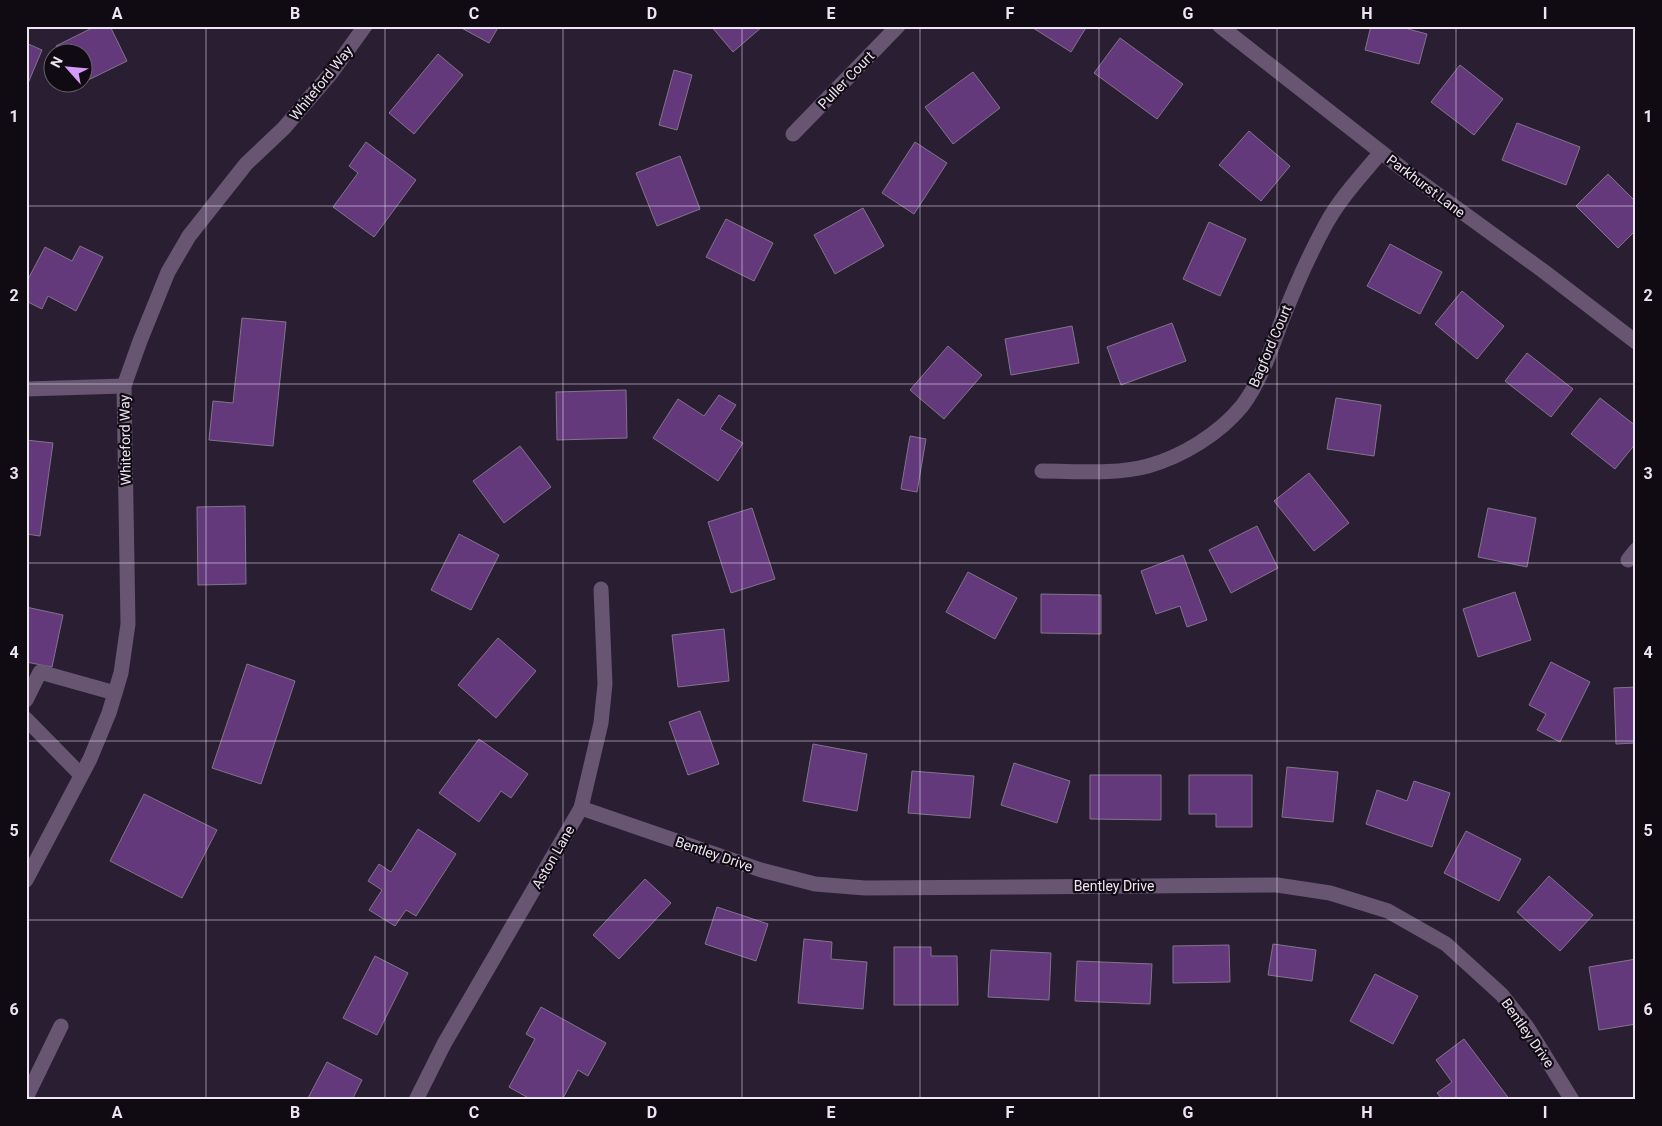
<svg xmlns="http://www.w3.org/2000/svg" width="1662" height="1126" font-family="Roboto,sans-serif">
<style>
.building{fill:#64397c;stroke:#82738b}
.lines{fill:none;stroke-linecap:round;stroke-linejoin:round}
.minor{stroke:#675572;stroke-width:15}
.grid{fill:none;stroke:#ede5f2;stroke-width:1;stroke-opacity:0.55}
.labels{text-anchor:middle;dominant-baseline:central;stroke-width:4.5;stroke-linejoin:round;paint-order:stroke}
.street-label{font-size:14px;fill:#ede5f2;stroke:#100a13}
.neatline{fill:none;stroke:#ede5f2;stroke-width:2}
.grid-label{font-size:16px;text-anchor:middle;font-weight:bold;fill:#ede5f2}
</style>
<rect width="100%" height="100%" fill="#2a1e32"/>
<g class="building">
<path d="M96 26H110L127 61 76 86 74 82H82V52H59L56 46Z"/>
<path d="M458 26H499L489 43Z"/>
<path d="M711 26H763L733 52Z"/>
<path d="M1030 26H1087L1071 52Z"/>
<path d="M1371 26H1409L1408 29 1427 34 1419 64 1365 50Z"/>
<path d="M1120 38 1183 84 1157 119 1094 73Z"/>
<path d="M26 43 42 50 26 88Z"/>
<path d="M438 54 463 75 414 134 389 113Z"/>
<path d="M1460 65 1503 99 1474 135 1431 102Z"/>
<path d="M674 70 692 75 677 130 659 125Z"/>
<path d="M973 72 1000 108 953 144 925 107Z"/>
<path d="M1517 123 1580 147 1566 185 1502 160Z"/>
<path d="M1249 131 1290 166 1261 201 1219 165Z"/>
<path d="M366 142 416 180 374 237 333 207 358 173 349 166Z"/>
<path d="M915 142 947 163 914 214 882 193Z"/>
<path d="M680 156 700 209 657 226 636 173Z"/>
<path d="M1608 174 1636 202V230L1618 248 1576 206Z"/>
<path d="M863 208 884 246 835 274 814 235Z"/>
<path d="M726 219 773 243 754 281 706 257Z"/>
<path d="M1209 222 1246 239 1220 296 1183 279Z"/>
<path d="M1390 244 1442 272 1420 314 1367 286Z"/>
<path d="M80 246 103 257 76 311 48 296 42 309 26 301V283L45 247 72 261Z"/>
<path d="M1462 291 1504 326 1477 359 1435 324Z"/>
<path d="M242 318 286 322 273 446 209 440 213 401 233 403Z"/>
<path d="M1172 323 1186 361 1121 385 1107 347Z"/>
<path d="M1072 326 1079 363 1011 375 1005 339Z"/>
<path d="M948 346 982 375 944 419 910 390Z"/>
<path d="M1527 353 1573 389 1551 417 1505 381Z"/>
<path d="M626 390 627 438 557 440 556 392Z"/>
<path d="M719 395 736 405 720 429 743 443 718 481 653 438 678 399 704 416Z"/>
<path d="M1336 398 1381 405 1374 456 1327 449Z"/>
<path d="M1600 398 1636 426V443L1615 469 1571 434Z"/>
<path d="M910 436 926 439 917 492 901 489Z"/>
<path d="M26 440 53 443 40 536 26 534Z"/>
<path d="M520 446 551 487 504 523 473 481Z"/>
<path d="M1309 473 1349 523 1314 551 1274 501Z"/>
<path d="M245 506 246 584 198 585 197 507Z"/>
<path d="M752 508 775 579 731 593 708 522Z"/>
<path d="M1488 508 1536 518 1527 567 1478 557Z"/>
<path d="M1257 526 1278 568 1231 593 1209 550Z"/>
<path d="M459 534 499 555 471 610 431 590Z"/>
<path d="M1183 555 1207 620 1187 627 1180 606 1156 614 1141 571Z"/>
<path d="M968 572 1017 598 995 639 946 612Z"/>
<path d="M1515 592 1531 640 1478 657 1463 609Z"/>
<path d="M1041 594 1101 595V634L1041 633Z"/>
<path d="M26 607 63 615 52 667 26 662Z"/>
<path d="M724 629 729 681 678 687 672 635Z"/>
<path d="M498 638 536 671 496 718 458 685Z"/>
<path d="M1551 662 1590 682 1560 742 1537 730 1546 714 1529 705Z"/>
<path d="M247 664 295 681 261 784 212 768Z"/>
<path d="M1636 687V743L1616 744 1614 688Z"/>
<path d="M700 711 719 764 688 775 669 722Z"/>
<path d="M479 739 528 774 511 798 501 791 479 822 439 793Z"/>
<path d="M813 744 867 754 857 811 803 801Z"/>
<path d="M1014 763 1070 781 1057 823 1001 805Z"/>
<path d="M1287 767 1338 772 1333 822 1282 817Z"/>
<path d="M912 771 974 776 970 818 908 813Z"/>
<path d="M1090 775H1161V820L1090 819Z"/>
<path d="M1189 775H1252V827H1216V814H1189Z"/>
<path d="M1414 781 1450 793 1432 847 1366 824 1377 790 1407 801Z"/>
<path d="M144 794 217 830 182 898 110 861Z"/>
<path d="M418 829 456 854 416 916 406 910 395 926 369 910 382 890 368 881 379 864 391 872Z"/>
<path d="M1466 831 1521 859 1499 901 1444 873Z"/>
<path d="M1549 876 1593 915 1560 951 1517 912Z"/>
<path d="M645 879 671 903 619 959 593 935Z"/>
<path d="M717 907 768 924 756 961 705 944Z"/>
<path d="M804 939 832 942 831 959 867 962 863 1009 798 1003Z"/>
<path d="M1273 944 1316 950 1312 981 1268 975Z"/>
<path d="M1229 945 1230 982 1173 983V946Z"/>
<path d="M894 947H931V956H957L958 1005H894Z"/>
<path d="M991 950 1051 953 1049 1000 988 997Z"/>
<path d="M375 956 408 973 377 1035 343 1018Z"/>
<path d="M1636 959V1024L1599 1030 1589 967Z"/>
<path d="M1077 961 1152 964 1150 1004 1075 1001Z"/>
<path d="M1375 974 1418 996 1393 1044 1350 1021Z"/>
<path d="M541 1007 606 1043 588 1076 578 1070 562 1100H532L509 1087 535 1039 526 1034Z"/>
<path d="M1464 1039 1510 1100H1443L1437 1093 1452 1082 1436 1060Z"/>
<path d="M327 1062 362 1080 352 1100H307Z"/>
</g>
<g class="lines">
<g class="minor">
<path d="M1220 26 1404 170 1542 270 1636 342"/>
<path d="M793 134 898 26"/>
<path d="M26 389 124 386"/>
<path d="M1042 471C1076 471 1115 475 1148 466 1183 456 1219 434 1242 406 1261 381 1271 349 1282 320 1295 287 1309 255 1326 224 1340 198 1362 175 1381 152"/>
<path d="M1628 560 1636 550"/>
<path d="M26 700 40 672 115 693"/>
<path d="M26 719 81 775"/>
<path d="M581 808 761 870 815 884 865 888 1277 885 1330 893 1388 911 1446 944 1502 995 1527 1027 1572 1100"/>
<path d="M26 880 90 759 109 713 121 673 128 624 124 386 140 341 168 272 189 236 246 164 284 128 332 72 365 26"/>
<path d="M26 1098 61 1026"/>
<path d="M416 1100 444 1044 581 808 601 723 605 684 601 589"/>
</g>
</g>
<path class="grid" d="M206 26V1100M385 26V1100M563 26V1100M742 26V1100M920 26V1100M1099 26V1100M1277 26V1100M1456 26V1100M26 206H1636M26 384H1636M26 563H1636M26 741H1636M26 920H1636"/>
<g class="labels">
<g class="street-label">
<text transform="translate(846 80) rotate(-46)">Puller Court</text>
<text transform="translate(321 83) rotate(-51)">Whiteford Way</text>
<text transform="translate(1426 186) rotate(37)">Parkhurst Lane</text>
<text transform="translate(1270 346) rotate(-67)">Bagford Court</text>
<text transform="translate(125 440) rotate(-91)">Whiteford Way</text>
<text transform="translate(714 854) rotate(19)">Bentley Drive</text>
<text transform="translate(553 857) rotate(-60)">Aston Lane</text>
<text x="1114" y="886">Bentley Drive</text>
<text transform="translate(1528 1033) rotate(55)">Bentley Drive</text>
</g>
</g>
<rect width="1662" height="1126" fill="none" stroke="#100a13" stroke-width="55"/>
<g transform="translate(68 68) rotate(297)"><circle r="24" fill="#100a13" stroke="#68626c"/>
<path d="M0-4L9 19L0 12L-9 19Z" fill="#d69bfa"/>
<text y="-8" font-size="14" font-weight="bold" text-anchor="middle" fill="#ede5f2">N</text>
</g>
<rect x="28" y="28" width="1606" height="1070" class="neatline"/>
<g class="grid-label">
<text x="117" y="19">A</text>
<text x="295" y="19">B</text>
<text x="474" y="19">C</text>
<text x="652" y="19">D</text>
<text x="831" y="19">E</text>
<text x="1010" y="19">F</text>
<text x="1188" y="19">G</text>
<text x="1367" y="19">H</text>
<text x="1545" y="19">I</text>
<text x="14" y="122">1</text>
<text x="1648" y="122">1</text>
<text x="14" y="301">2</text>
<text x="1648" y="301">2</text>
<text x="14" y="479">3</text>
<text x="1648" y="479">3</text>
<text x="14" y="658">4</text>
<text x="1648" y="658">4</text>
<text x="14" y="836">5</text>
<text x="1648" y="836">5</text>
<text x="14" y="1015">6</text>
<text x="1648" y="1015">6</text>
<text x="117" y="1118">A</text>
<text x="295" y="1118">B</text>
<text x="474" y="1118">C</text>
<text x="652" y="1118">D</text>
<text x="831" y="1118">E</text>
<text x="1010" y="1118">F</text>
<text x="1188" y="1118">G</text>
<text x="1367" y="1118">H</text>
<text x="1545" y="1118">I</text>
</g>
</svg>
